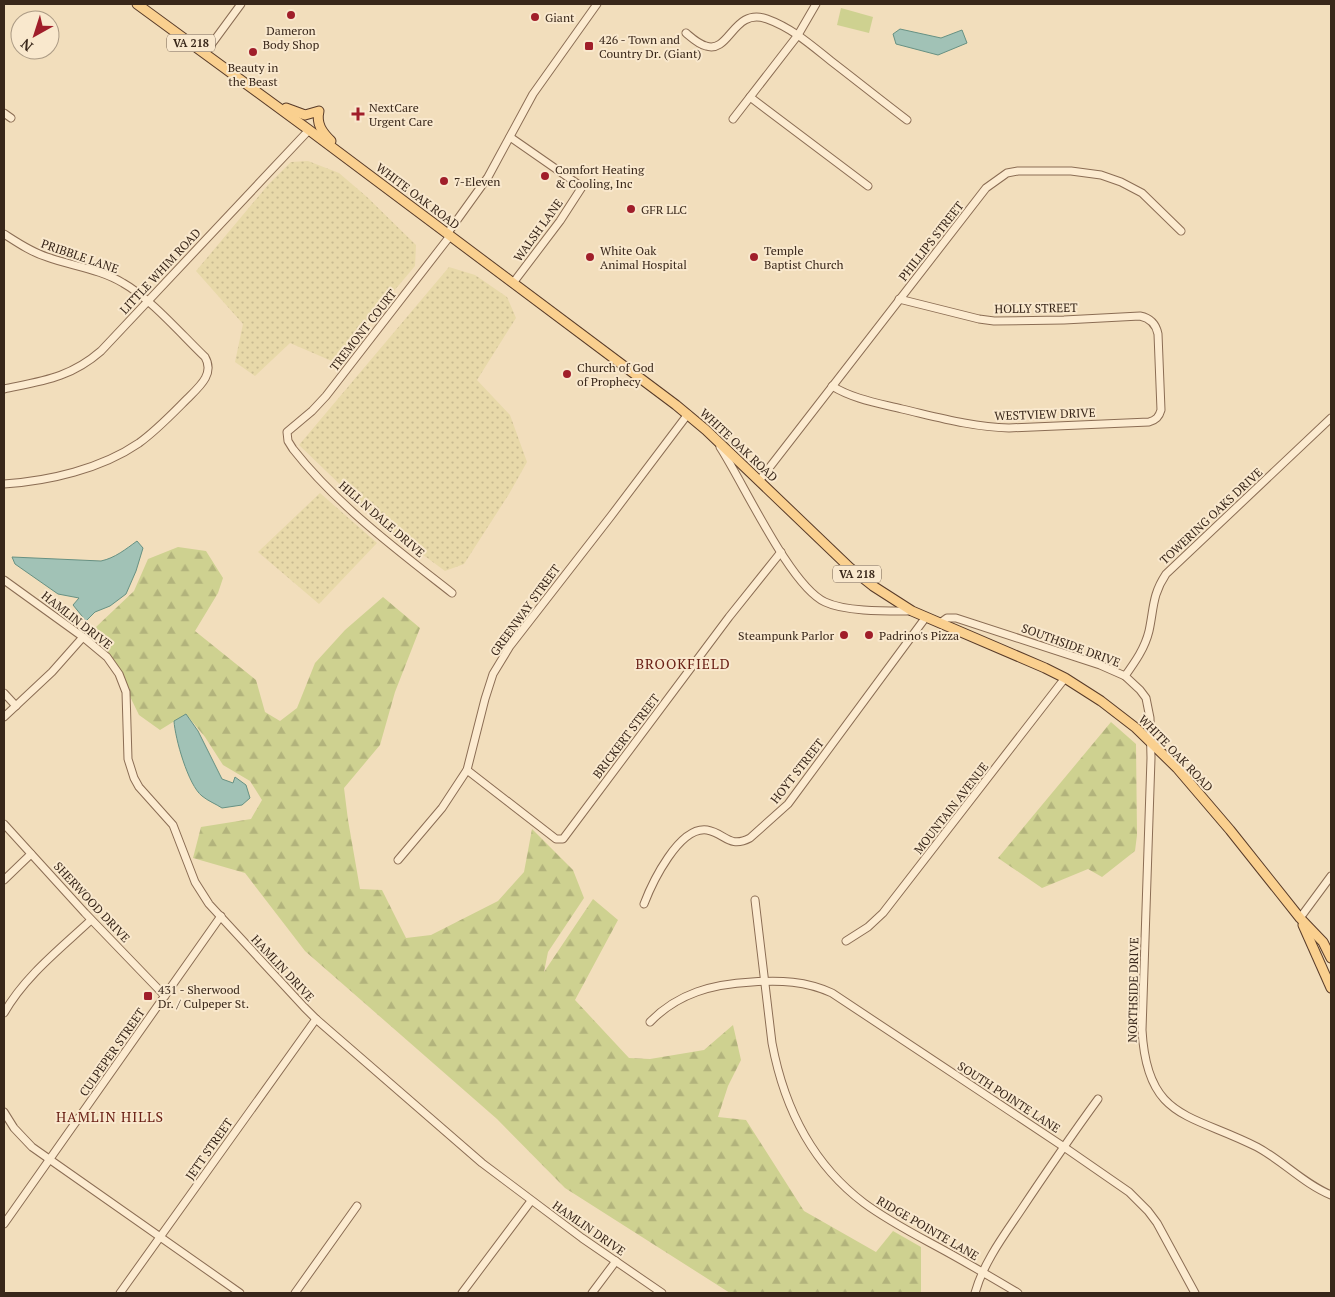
<svg xmlns="http://www.w3.org/2000/svg" width="1335" height="1297" font-family="'PT Serif',serif">
<style>
.farmland{fill:url(#farmland-dots)}
.forest{fill:url(#forest-firs)}
.green{fill:#ced190}
.water{fill:#a1c2b6;stroke:#679183}
.lines{fill:none;stroke-linecap:round;stroke-linejoin:round}
.minor-casing{stroke:#8b6d54;stroke-width:9}
.major-casing{stroke:#583b29;stroke-width:11}
.minor{stroke:#fcebd0;stroke-width:7}
.major{stroke:#fad08f;stroke-width:9}
.poi-dot{fill:#a01e2a;stroke:#f9e8cd;stroke-width:2}
.labels{text-anchor:middle;dominant-baseline:central;stroke-width:4;stroke-linejoin:round;paint-order:stroke}
.shield{fill:#f9e8cd;stroke:#736150;stroke-width:1}
.shield-label{font-size:11px;font-weight:bold;fill:#39271a}
.poi-label{font-size:12px;fill:#39271a;stroke:#f9e8cd;text-anchor:start}
.street-label{font-size:12px;fill:#39271a;stroke:#f9e8cd}
.neighbourhood-label{font-size:14px;letter-spacing:1px;fill:#6a2016;stroke:#f9e8cd}
</style>
<defs>
<pattern id="farmland-dots" width="8" height="8" patternUnits="userSpaceOnUse" patternTransform="scale(1.25)"><rect width="8" height="8" fill="#e8d9a9"/><path d="M2 2h.1M6 6h.1" fill="none" stroke="#c8ba91" stroke-width="1.8" stroke-linecap="round"/></pattern>
<pattern id="forest-firs" width="22" height="20" patternUnits="userSpaceOnUse" patternTransform="scale(1.25)"><rect width="22" height="20" fill="#ced190"/><path d="M5 1l3.5 6h-7zM16 11l3.5 6h-7z" fill="#b2b37c"/></pattern>
</defs>
<rect width="100%" height="100%" fill="#f2debc"/>
<g class="farmland">
<path d="M308 161 339 173 367 197 416 245 415 266 334 362 290 343 255 376 235 362 243 324 196 271 268 185 291 162Z"/>
<path d="M449 267 475 275 507 297 516 318 477 380 510 415 527 462 509 494 464 564 445 571 380 523 299 445Z"/>
<path d="M320 493 377 543 319 604 258 552Z"/>
</g>
<g class="forest">
<path d="M178 547 206 551 223 578 218 593 195 631 256 680 265 712 280 721 297 708 315 663 345 630 383 597 420 628 395 692 380 745 344 788 348 820 360 889 382 890 406 938 431 935 498 901 524 872 532 829 573 870 584 898 548 952 544 972 593 899 618 920 575 1000 629 1058 650 1059 704 1050 733 1025 741 1060 728 1086 718 1117 746 1120 804 1211 876 1252 893 1231 921 1247V1293H730L565 1188 497 1119 305 951 245 873 193 858 201 827 251 819 262 800 250 781 223 765 205 737 186 714 160 730 139 715 96 627 134 591 148 559Z"/>
<path d="M1111 722 1136 744 1137 835 1135 851 1102 877 1088 869 1042 888 998 858Z"/>
</g>
<path class="green" d="M841 8 873 17 869 33 837 25Z"/>
<g class="water">
<path d="M900 29 941 38 962 30 967 43 938 55 896 44 893 34Z"/>
<path d="M137 541 143 548 136 571 126 594 110 606 95 612 86 621 73 605 79 598 58 594 15 564 12 557 101 561C115 558 126 549 137 541Z"/>
<path d="M186 714 198 731 222 779 233 783 235 777 246 785 250 798 242 805 222 808C216 804 208 801 202 796 188 785 175 738 174 721Z"/>
</g>
<g class="lines">
<defs>
<g id="minor">
<path d="M686 33C692 38 698 44 706 46 730 54 733 7 767 19 792 28 811 45 831 61 857 81 882 101 907 120"/>
<path d="M205 53 241 4"/>
<path d="M750 97 868 186"/>
<path d="M4 113 11 118"/>
<path d="M733 119 798 35 816 4"/>
<path d="M510 137 582 187 560 221 513 283"/>
<path d="M4 234C18 243 31 252 47 257 72 266 100 269 123 283 150 298 182 335 205 357 215 374 199 387 187 399 172 414 157 430 139 443 101 469 49 481 4 484"/>
<path d="M447 234 488 177 533 94 597 4"/>
<path d="M450 236 326 396 312 411 287 432 288 441 293 449C337 505 396 549 452 593"/>
<path d="M832 386C853 399 878 403 902 409 937 417 972 427 1009 428L1149 422C1156 420 1159 417 1161 410L1158 334C1156 324 1150 318 1140 316L1064 320 994 321 979 319 899 299"/>
<path d="M4 389C42 381 70 378 101 351L309 130"/>
<path d="M720 447C743 482 790 586 825 602 846 612 888 611 912 611"/>
<path d="M759 481 986 188 1007 173 1018 171H1071L1101 175 1121 182 1142 193 1181 231"/>
<path d="M4 580 83 637 107 657 119 674 126 692 128 759 134 778 139 787 173 825 195 882 209 904 304 1007 316 1019 482 1163 582 1238 662 1293"/>
<path d="M940 623 947 618H956L1100 665 1125 676 1140 690 1146 698 1150 718 1151 758 1142 1030C1147 1120 1190 1113 1257 1147 1283 1161 1304 1184 1331 1195"/>
<path d="M1125 676C1135 662 1145 648 1149 631 1154 608 1152 595 1166 574L1331 418"/>
<path d="M4 693 16 706"/>
<path d="M4 717 52 672 83 637"/>
<path d="M467 770 556 839H563L729 617 781 552"/>
<path d="M4 824 85 913 165 996"/>
<path d="M398 860 442 808 467 770 485 699 493 674 510 646 611 516 688 414"/>
<path d="M4 880 31 854"/>
<path d="M755 900 772 1043C784 1107 811 1163 864 1203 887 1220 912 1233 936 1246 964 1261 991 1277 1018 1293"/>
<path d="M644 904C652 883 679 826 707 830 725 833 729 849 750 838L788 804 926 617"/>
<path d="M1300 918 1331 876"/>
<path d="M846 941 868 927 883 913 1065 678"/>
<path d="M4 1013C25 976 61 948 91 920"/>
<path d="M650 1022C678 993 713 984 752 982 780 980 806 981 832 993L1064 1147 1129 1192 1148 1211 1157 1223 1195 1293"/>
<path d="M4 1112 14 1128 32 1147 240 1293"/>
<path d="M4 1224 221 916"/>
<path d="M120 1293 316 1019"/>
<path d="M295 1293 357 1206"/>
<path d="M462 1293 531 1201"/>
<path d="M592 1293 616 1261"/>
<path d="M975 1293C983 1264 1002 1238 1019 1213 1045 1174 1071 1136 1098 1099"/>
</g>
<g id="major">
<path d="M137 4 309 130 676 405 706 430 849 567 873 586 912 611 1045 668 1065 678 1101 701 1136 728 1177 768 1230 830 1300 918 1323 942 1331 958"/>
<path d="M286 108 305 115 319 111C316 124 322 132 331 141"/>
<path d="M1303 925 1331 988"/>
</g>
</defs>
<use href="#minor" class="minor-casing"/>
<use href="#major" class="major-casing"/>
<use href="#minor" class="minor"/>
<use href="#major" class="major"/>
</g>
<g class="poi-dot">
<circle cx="291" cy="15" r="5"/>
<circle cx="535" cy="17" r="5"/>
<rect x="584" y="41" width="10" height="10" rx="2.5"/>
<circle cx="253" cy="52" r="5"/>
<path d="M355.5 106.5h5v5h5v5h-5v5h-5v-5h-5v-5h5z"/>
<circle cx="545" cy="176" r="5"/>
<circle cx="444" cy="181" r="5"/>
<circle cx="631" cy="209" r="5"/>
<circle cx="590" cy="257" r="5"/>
<circle cx="754" cy="257" r="5"/>
<circle cx="567" cy="374" r="5"/>
<circle cx="844" cy="635" r="5"/>
<circle cx="869" cy="635" r="5"/>
<rect x="143" y="991" width="10" height="10" rx="2.5"/>
</g>
<g class="labels">
<g class="shield">
<rect x="167" y="34.5" width="48" height="17" rx="4"/>
<rect x="833" y="565.5" width="48" height="17" rx="4"/>
</g>
<g class="shield-label">
<text x="191" y="43">VA 218</text>
<text x="857" y="574">VA 218</text>
</g>
<g class="poi-label">
<text x="545" y="17">Giant</text>
<text x="291" y="30" text-anchor="middle">Dameron<tspan x="291" dy="14">Body Shop</tspan></text>
<text x="599" y="39">426 - Town and<tspan x="599" dy="14">Country Dr. (Giant)</tspan></text>
<text x="253" y="67" text-anchor="middle">Beauty in<tspan x="253" dy="14">the Beast</tspan></text>
<text x="369" y="107">NextCare<tspan x="369" dy="14">Urgent Care</tspan></text>
<text x="555" y="169">Comfort Heating<tspan x="555" dy="14">&amp; Cooling, Inc</tspan></text>
<text x="454" y="181">7-Eleven</text>
<text x="641" y="209">GFR LLC</text>
<text x="600" y="250">White Oak<tspan x="600" dy="14">Animal Hospital</tspan></text>
<text x="764" y="250">Temple<tspan x="764" dy="14">Baptist Church</tspan></text>
<text x="577" y="367">Church of God<tspan x="577" dy="14">of Prophecy</tspan></text>
<text x="834" y="635" text-anchor="end">Steampunk Parlor</text>
<text x="879" y="635">Padrino's Pizza</text>
<text x="158" y="989">431 - Sherwood<tspan x="158" dy="14">Dr. / Culpeper St.</tspan></text>
</g>
<g class="street-label">
<text transform="translate(418 196) rotate(37)">WHITE OAK ROAD</text>
<text transform="translate(538 230) rotate(-54)">WALSH LANE</text>
<text transform="translate(931 241) rotate(-52)">PHILLIPS STREET</text>
<text transform="translate(80 256) rotate(19)">PRIBBLE LANE</text>
<text transform="translate(160 271) rotate(-47)">LITTLE WHIM ROAD</text>
<text transform="translate(1036 308) rotate(-1)">HOLLY STREET</text>
<text transform="translate(363 330) rotate(-52)">TREMONT COURT</text>
<text transform="translate(1045 414) rotate(-2)">WESTVIEW DRIVE</text>
<text transform="translate(739 445) rotate(43)">WHITE OAK ROAD</text>
<text transform="translate(1211 516) rotate(-43)">TOWERING OAKS DRIVE</text>
<text transform="translate(382 519) rotate(41)">HILL N DALE DRIVE</text>
<text transform="translate(525 610) rotate(-54)">GREENWAY STREET</text>
<text transform="translate(77 620) rotate(38)">HAMLIN DRIVE</text>
<text transform="translate(1071 645) rotate(20)">SOUTHSIDE DRIVE</text>
<text transform="translate(626 736) rotate(-53)">BRICKERT STREET</text>
<text transform="translate(1176 753) rotate(46)">WHITE OAK ROAD</text>
<text transform="translate(797 771) rotate(-52)">HOYT STREET</text>
<text transform="translate(951 808) rotate(-52)">MOUNTAIN AVENUE</text>
<text transform="translate(92 902) rotate(47)">SHERWOOD DRIVE</text>
<text transform="translate(283 968) rotate(47)">HAMLIN DRIVE</text>
<text transform="translate(1133 990) rotate(-89)">NORTHSIDE DRIVE</text>
<text transform="translate(112 1052) rotate(-55)">CULPEPER STREET</text>
<text transform="translate(1009 1097) rotate(33)">SOUTH POINTE LANE</text>
<text transform="translate(209 1149) rotate(-55)">JETT STREET</text>
<text transform="translate(589 1228) rotate(35)">HAMLIN DRIVE</text>
<text transform="translate(928 1228) rotate(30)">RIDGE POINTE LANE</text>
</g>
<g class="neighbourhood-label">
<text x="683" y="663">BROOKFIELD</text>
<text x="110" y="1116">HAMLIN HILLS</text>
</g>
</g>
<rect width="1335" height="1297" fill="none" stroke="#39271a" stroke-width="10"/>
<g transform="translate(35 35) rotate(219)"><circle r="24" fill="#f9e8cd" stroke="#ac9b85"/>
<path d="M0-4L9 19L0 12L-9 19Z" fill="#a01e2a"/>
<text y="-8" font-size="14" font-weight="bold" text-anchor="middle" fill="#39271a">N</text>
</g>
</svg>
